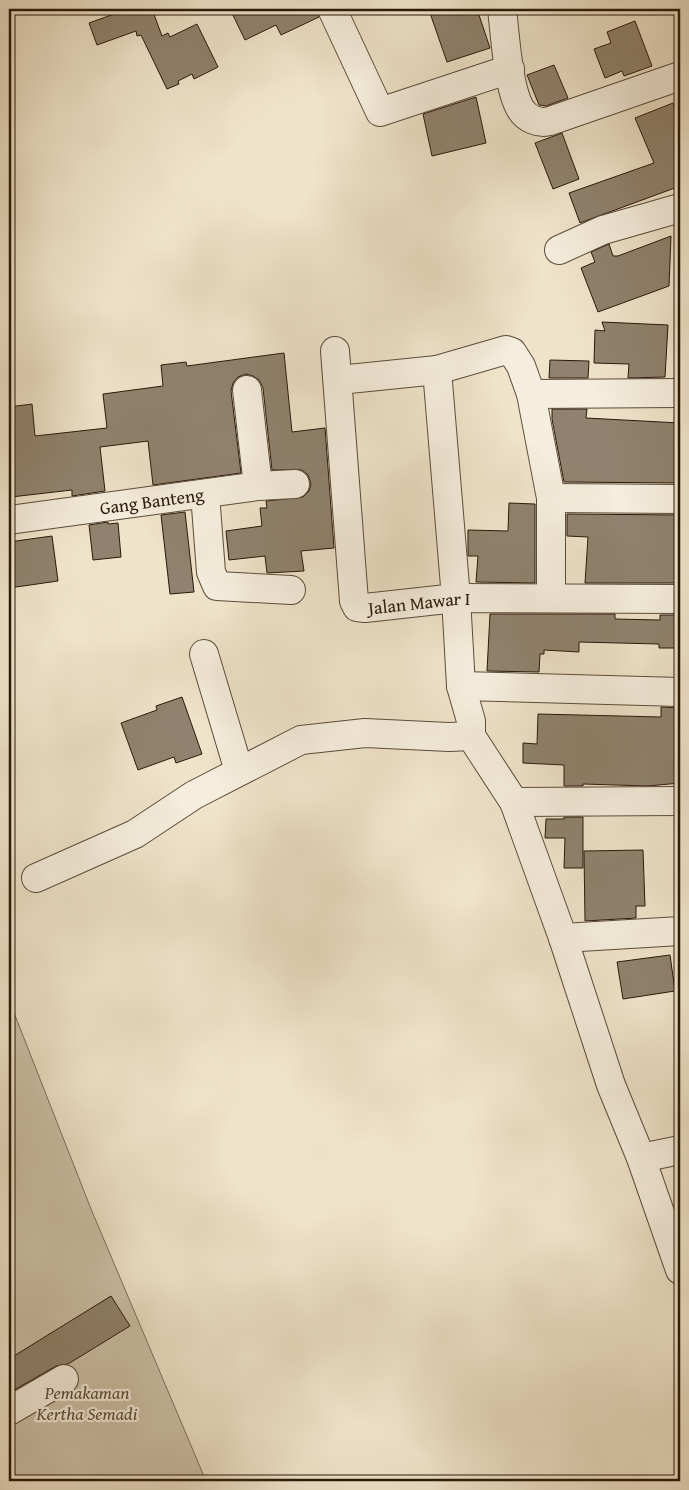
<svg xmlns="http://www.w3.org/2000/svg" width="689" height="1490" font-family="'Gentium Book Plus',serif">
<style>
.green{fill:#cdc1a9;stroke:#7b6d5a}
.building{fill:#90826e;stroke:#29190a}
.lines{fill:none;stroke-linecap:round;stroke-linejoin:round}
.minor-casing{stroke:#5a4c3a;stroke-width:30}
.minor{stroke:#f5eddd;stroke-width:28}
.labels{text-anchor:middle;dominant-baseline:central;stroke-width:4.5;stroke-linejoin:round;paint-order:stroke}
.street-label{font-size:18px;fill:#29190a;stroke:#f5eddd}
.park-label{font-size:18px;font-style:italic;fill:#5a4b3a;stroke:#f5eddd}
</style>
<rect width="100%" height="100%" fill="#efe3ca"/>
<filter id="stains"><feTurbulence type="fractalNoise" baseFrequency=".004" numOctaves="4"/><feColorMatrix values="0 0 0 0 .2 0 0 0 0 .09 0 0 0 0 .02 0 0 0 .5 -.17"/></filter>
<radialGradient id="worn" r=".72"><stop offset=".6" stop-color="#630" stop-opacity="0"/><stop offset="1" stop-color="#630" stop-opacity=".3"/></radialGradient>
<path class="green" d="M9 1000 91 1209 206 1481H9Z"/>
<g class="building">
<path d="M128 9H152L162 36 168 33 170 37 197 24 218 67 194 79 192 74 178 81 179 84 167 89 141 35 137 36 136 31 97 45 89 23Z"/>
<path d="M230 9H317L319 17 281 35 276 25 245 40Z"/>
<path d="M444 9H477L490 48 447 62 430 13Z"/>
<path d="M635 21 652 66 624 76 622 71 605 78 594 49 611 43 607 32Z"/>
<path d="M554 65 568 98 546 106 539 105 527 75Z"/>
<path d="M476 97 486 143 432 156 423 114Z"/>
<path d="M673 103 680 121V186L580 223 569 193 654 163 635 118Z"/>
<path d="M562 133 579 179 553 189 535 143Z"/>
<path d="M671 236 669 286 598 312 581 268 595 262 591 252 609 244 613 256H618Z"/>
<path d="M602 322 668 325 665 377 628 378 629 364 594 363 595 330 605 331Z"/>
<path d="M284 353 292 432 325 428 334 548 301 551 304 571 267 573 265 556 229 560 226 531 262 526 260 508H267L266 501 303 497 309 491 311 484 308 475 302 470H272L263 388 259 380 253 376 246 374 238 377 233 383 231 391 241 473 153 485 148 441 100 447 105 491 72 496V490L11 497 9 407 32 404 35 436 107 428 103 394 163 386 161 365 186 362 187 366Z"/>
<path d="M550 360 589 361 588 378H549Z"/>
<path d="M552 409H587L586 418 680 423V483L564 482 552 419Z"/>
<path d="M509 503 535 504V583L476 582 478 556H468V530L508 531Z"/>
<path d="M185 512 194 592 170 594 161 515Z"/>
<path d="M567 514 680 515V583H585L588 537 567 536Z"/>
<path d="M108 522V524L118 523 121 557 93 560 89 525Z"/>
<path d="M52 536 58 581 9 588V542Z"/>
<path d="M490 614H615V619L660 620V615H679L677 648H659V644L579 642V652L544 650V654H540L539 672 487 671Z"/>
<path d="M182 697 202 754 176 763 174 757 138 770 121 723 157 710 156 706Z"/>
<path d="M661 707 680 708V783L648 786 583 784V786H564V765L523 763V743L537 744 538 714 661 717Z"/>
<path d="M564 817H583V868H564L565 838H545L546 819H564Z"/>
<path d="M643 850 645 906H636V918L585 921 584 851Z"/>
<path d="M670 955 675 991 623 999 617 962Z"/>
<path d="M111 1296 130 1326 68 1364 56 1366 9 1393V1359Z"/>
</g>
<g class="lines">
<defs>
<g id="minor">
<path d="M332 9 380 112 510 69"/>
<path d="M502 9C505 34 508 87 520 108 526 119 539 124 550 121L680 76"/>
<path d="M559 250 603 230 680 208"/>
<path id="s1" d="M335 351 354 601 357 607 365 608 456 598 680 599"/>
<path d="M437 370 456 598 461 686 471 721V736L514 802 563 938 611 1085 641 1158 680 1270"/>
<path d="M339 380 437 370 506 350 512 352 521 366 531 394 551 498V598"/>
<path d="M247 390 258 486"/>
<path d="M531 394 680 393"/>
<path d="M205 494 211 572 217 586 291 590"/>
<path d="M551 498 680 499"/>
<path id="s2" d="M9 520 258 486 295 484"/>
<path d="M204 654 239 771"/>
<path d="M461 686 680 692"/>
<path d="M514 802 680 801"/>
<path d="M36 878 135 834 194 795 301 740 365 733 449 737 471 736"/>
<path d="M563 938 680 931"/>
<path d="M641 1158 680 1150"/>
<path d="M9 1411 64 1379"/>
</g>
</defs>
<use href="#minor" class="minor-casing"/>
<use href="#minor" class="minor"/>
</g>
<g class="labels">
<g class="street-label">
<text stroke="none"><textPath href="#s2" startOffset="144">Gang Banteng</textPath></text>
<text stroke="none"><textPath href="#s1" startOffset="320">Jalan Mawar I</textPath></text>
</g>
<g class="park-label">
<text x="87" y="1392">Pemakaman<tspan x="87" dy="21">Kertha Semadi</tspan></text>
</g>
</g>
<rect width="689" height="1490" fill="none" stroke="#efe3ca" stroke-width="30"/>
<rect x="10" y="10" width="669" height="1470" fill="none" stroke="#29190a" stroke-width="2.5"/>
<rect x="15" y="15" width="659" height="1460" fill="none" stroke="#29190a"/>
<rect width="100%" height="100%" filter="url(#stains)"/>
<rect width="100%" height="100%" fill="url(#worn)"/>
</svg>
